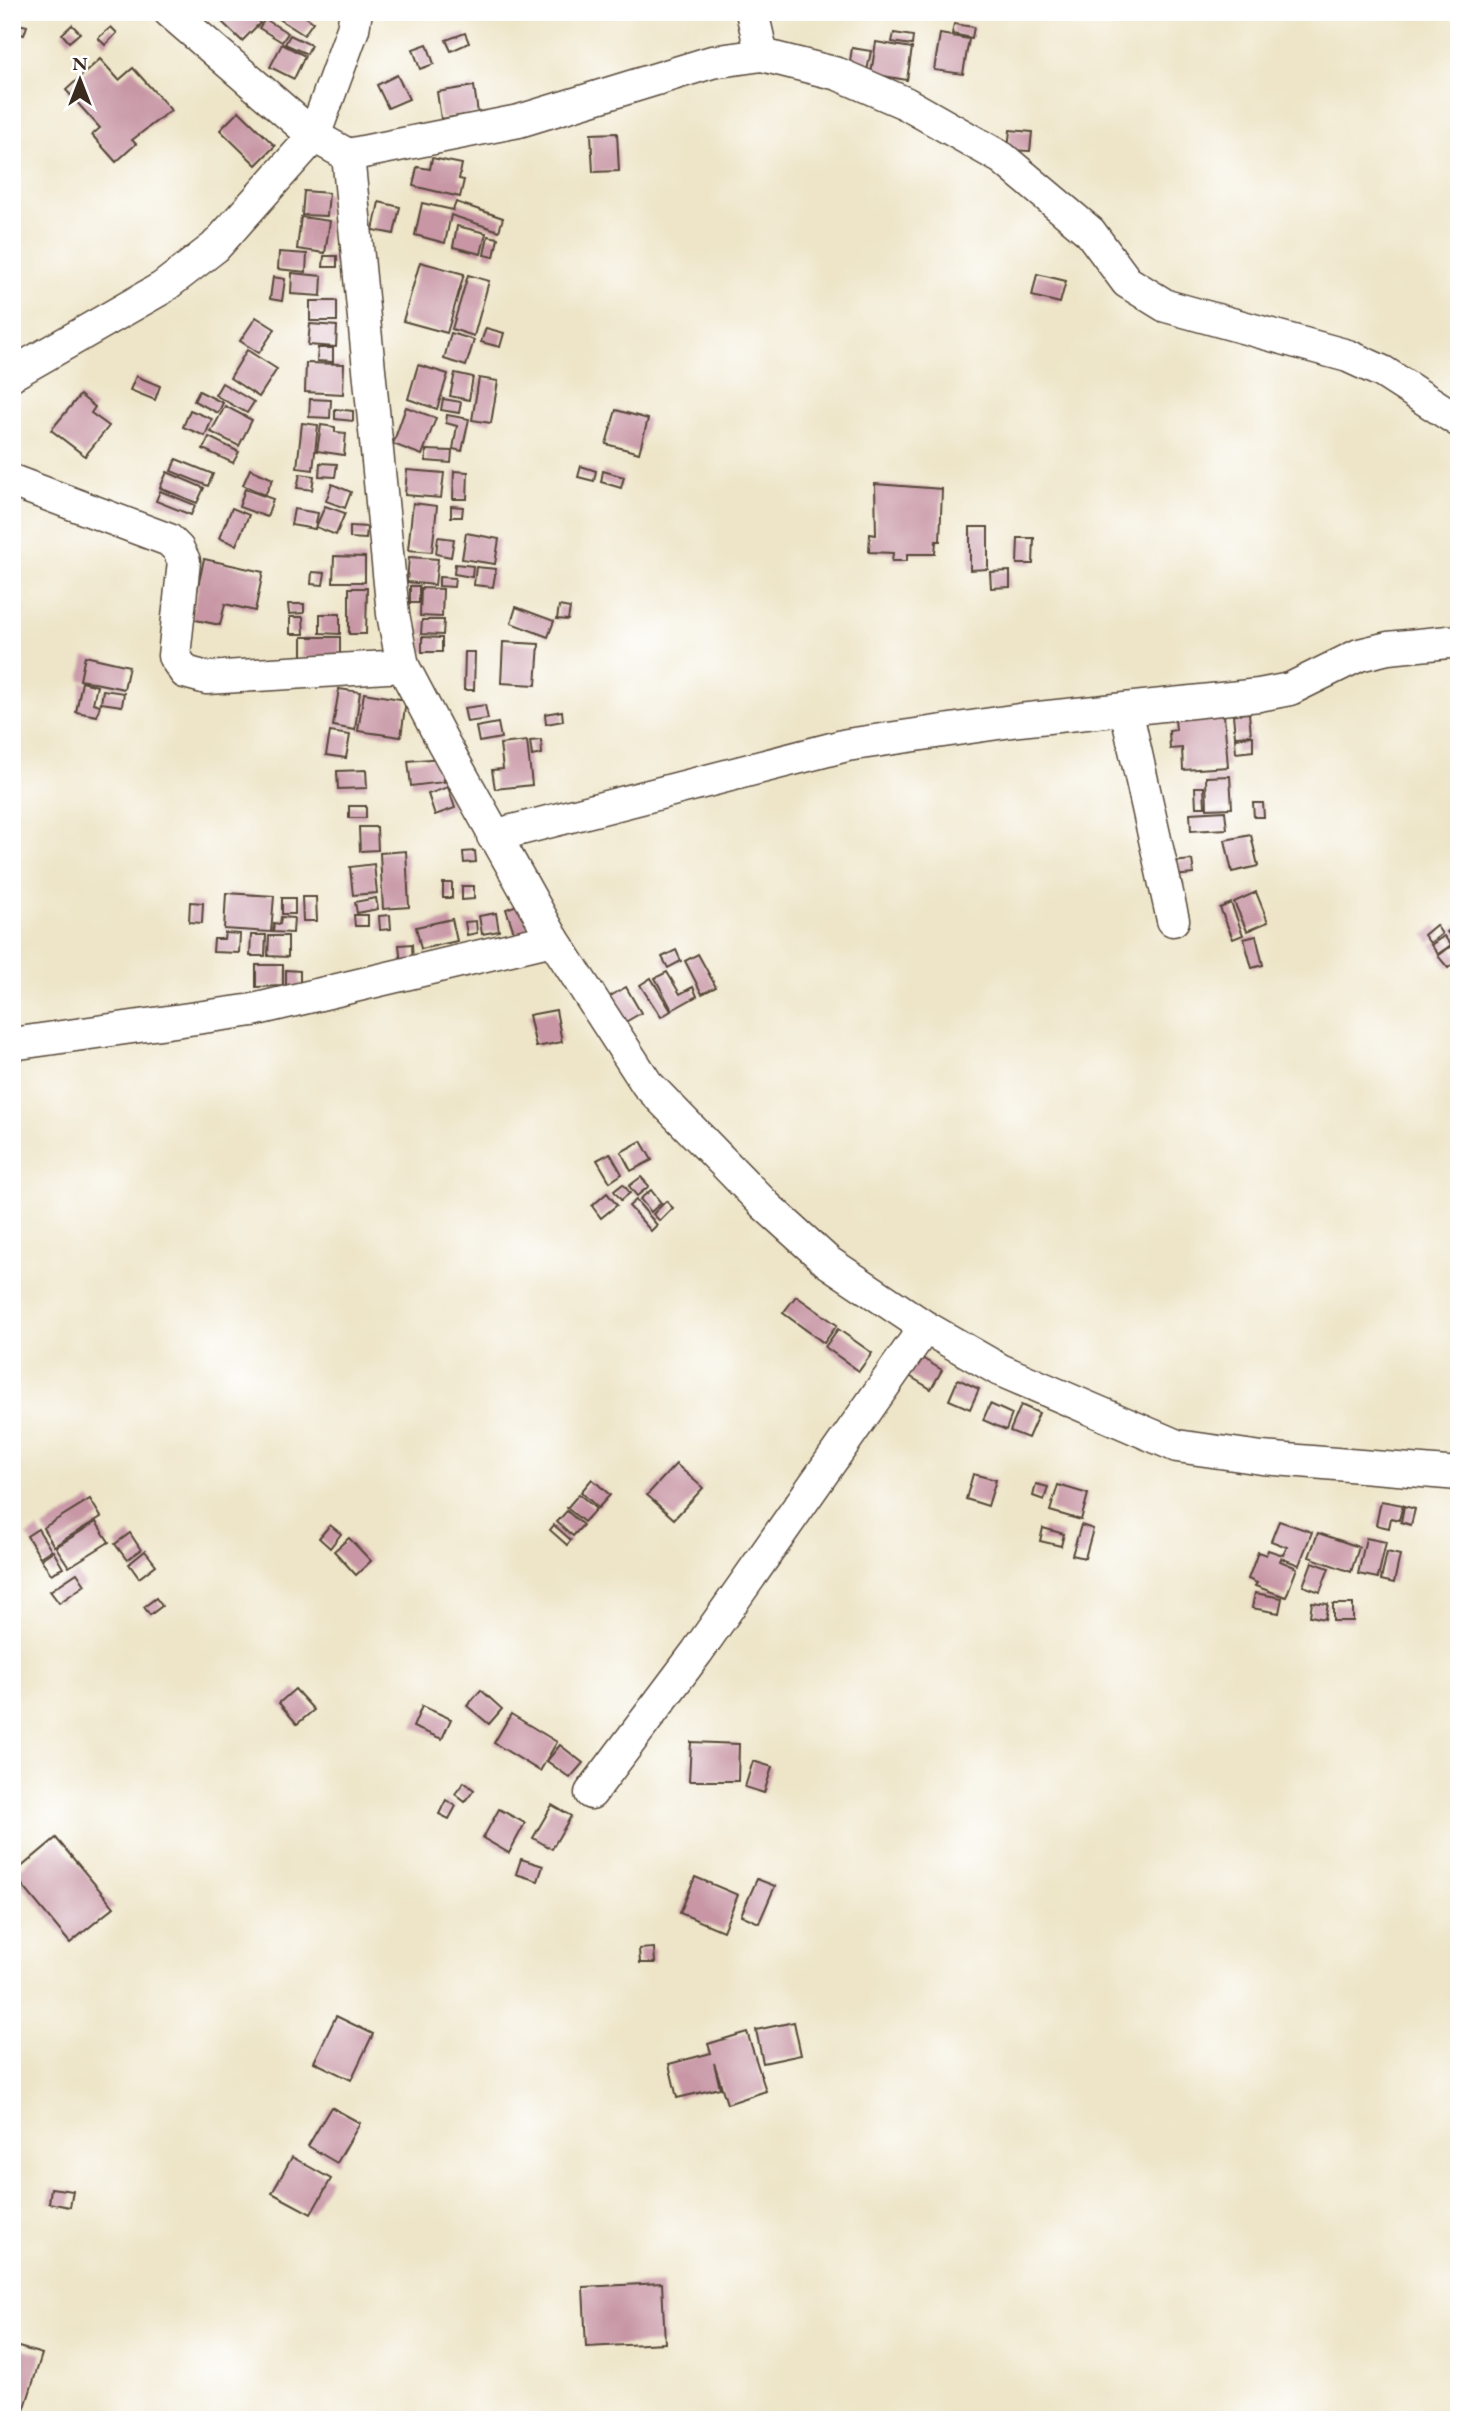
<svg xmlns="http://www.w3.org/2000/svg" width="1471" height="2432" font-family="'EB Garamond',serif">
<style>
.building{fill:#c896a5}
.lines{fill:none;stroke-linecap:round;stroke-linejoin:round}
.minor-casing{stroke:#564638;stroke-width:35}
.minor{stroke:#fff;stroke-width:32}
</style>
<rect width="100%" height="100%" fill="#fff"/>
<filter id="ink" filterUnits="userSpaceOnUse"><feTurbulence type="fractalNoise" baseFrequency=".0143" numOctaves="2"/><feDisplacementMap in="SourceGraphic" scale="14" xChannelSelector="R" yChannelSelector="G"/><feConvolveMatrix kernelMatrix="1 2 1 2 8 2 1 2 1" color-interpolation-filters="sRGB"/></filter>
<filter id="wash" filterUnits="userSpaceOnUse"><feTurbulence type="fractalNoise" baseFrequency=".00686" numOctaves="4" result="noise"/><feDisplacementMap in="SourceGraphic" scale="28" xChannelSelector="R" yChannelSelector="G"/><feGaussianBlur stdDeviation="1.57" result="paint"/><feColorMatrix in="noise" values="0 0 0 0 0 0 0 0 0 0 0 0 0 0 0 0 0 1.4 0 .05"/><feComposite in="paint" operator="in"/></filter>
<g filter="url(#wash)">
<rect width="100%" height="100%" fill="#eee5c8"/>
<g id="blocks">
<g class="building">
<path d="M230 12H248L260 23 242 41 221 21Z"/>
<path d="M283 12H299L313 22 304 35 279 19Z"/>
<path d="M265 19 288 33 282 42 259 28Z"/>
<path d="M14 23 27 26 24 35 12 32Z"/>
<path d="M954 24 974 27 972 38 952 34Z"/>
<path d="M72 25 80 33 69 42 62 34Z"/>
<path d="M111 27 117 33 105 45 98 38Z"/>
<path d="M465 33 469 43 451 51 446 40Z"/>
<path d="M894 33 913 36 912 45 892 42Z"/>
<path d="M940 34 969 39 963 74 934 70Z"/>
<path d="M290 35 311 45 307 54 285 44Z"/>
<path d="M876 42 912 48 907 80 871 74Z"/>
<path d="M282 44 305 56 294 79 270 67Z"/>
<path d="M427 44 434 64 420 69 413 49Z"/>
<path d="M852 48 871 51 867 71 849 68Z"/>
<path d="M100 59 119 80 133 68 171 110 132 140 136 144 116 162 92 135 100 128 66 90Z"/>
<path d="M397 75 409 99 388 108 377 85Z"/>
<path d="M474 86 478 113 441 119 437 92Z"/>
<path d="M239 111 275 146 256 165 220 130Z"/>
<path d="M1010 130 1032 132 1030 151 1008 150Z"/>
<path d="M617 133 619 171 593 172 591 134Z"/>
<path d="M432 158 462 164 459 179 464 180 460 197 413 186 417 167 430 169Z"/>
<path d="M304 191 329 193 327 216 302 215Z"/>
<path d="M379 202 400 207 394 234 373 230Z"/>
<path d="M456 202 503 218 499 231 451 215 445 243 415 235 422 203 453 210Z"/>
<path d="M301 217 330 221 325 253 297 249Z"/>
<path d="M457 226 486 233 481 254 453 247Z"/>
<path d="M488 236 498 238 494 257 484 255Z"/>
<path d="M279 252 307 254 306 272 278 269Z"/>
<path d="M324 256H337V267H323Z"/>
<path d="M420 262 464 274 447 333 403 321Z"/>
<path d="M292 273 322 276 321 296 291 294Z"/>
<path d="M1037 274 1066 281 1060 303 1032 296Z"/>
<path d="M468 275 489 281 474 336 452 329Z"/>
<path d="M273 277 285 279 282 301 270 299Z"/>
<rect x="310" y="301" width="27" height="20"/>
<path d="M256 317 275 329 259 353 240 341Z"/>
<path d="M310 324 337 326 336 347 308 345Z"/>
<path d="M486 328 504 333 500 347 481 342Z"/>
<path d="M451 333 474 340 466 366 444 359Z"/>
<path d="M318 348H333V362L317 361Z"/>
<path d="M247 350 277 369 259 397 230 378Z"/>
<path d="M306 363 344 364 343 394 305 392Z"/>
<path d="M418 365 448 374 437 409 408 399Z"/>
<path d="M455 373 473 377 469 400 450 396Z"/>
<path d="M136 376 160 386 155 400 130 390Z"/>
<path d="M479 378 498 381 491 423 472 420Z"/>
<path d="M222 383 254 402 247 413 215 395Z"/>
<path d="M199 391 223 403 218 413 194 401Z"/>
<path d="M80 395 95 407 91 413 109 426 85 456 51 430Z"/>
<path d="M310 399 331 400 330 418 309 417Z"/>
<path d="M443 399 461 402 459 413 441 410Z"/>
<path d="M225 406 252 420 239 446 211 432Z"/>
<path d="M406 407 436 418 422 455 393 444Z"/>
<path d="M335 409 353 411V421L335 419Z"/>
<path d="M190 410 212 419 205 436 183 427Z"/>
<path d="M616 410 648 419 639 453 606 444Z"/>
<path d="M447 415 469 419 462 451 453 449 457 426 446 423Z"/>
<path d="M302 423 318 425 313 470 297 468Z"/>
<path d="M321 425 335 427V432L346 433 344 455 317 451Z"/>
<path d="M209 437 239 452 233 463 203 449Z"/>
<path d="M426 450 452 451 451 463 426 461Z"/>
<path d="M176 459 213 474 208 486 171 471Z"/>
<path d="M320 463 337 464 335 477 319 476Z"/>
<path d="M581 466 596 471 594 481 578 477Z"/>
<path d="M250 469 273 479 265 495 243 485Z"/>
<path d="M407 470 444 473 441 498 405 495Z"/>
<path d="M454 471 468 472 467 499H453Z"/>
<path d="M603 471 624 477 621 488 601 482Z"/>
<path d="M167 472 204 488 197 503 160 488Z"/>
<path d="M300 474 314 476 312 490 297 488Z"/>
<path d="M332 484 351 492 345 508 326 501Z"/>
<path d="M875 484 942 489 940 541H936L935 554H907V561H892L893 553 869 552 870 534 876 535Z"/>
<path d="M245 489 273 499 267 517 239 507Z"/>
<path d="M160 491 195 505 191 515 156 501Z"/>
<path d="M413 503 437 506 432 552 408 550Z"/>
<path d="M325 506 345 513 336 535 316 527Z"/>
<path d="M451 506 463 507 462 517H451Z"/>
<path d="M232 508 249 515 236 545 219 538Z"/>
<path d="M294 509 318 513 315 529 291 525Z"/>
<path d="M350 526 367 527 366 539 350 538Z"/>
<path d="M970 527H988V569L970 570Z"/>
<path d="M466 533 499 539 495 564 462 559Z"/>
<path d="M438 537 454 539 451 557 436 554Z"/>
<path d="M1018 538H1034L1033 564H1017Z"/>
<path d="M334 556 365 557V582H333Z"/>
<path d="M409 557 438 559 435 585 407 582Z"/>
<path d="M204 559 263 572 255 611 225 604 220 625 191 619Z"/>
<path d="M455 564 473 566 472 577 454 574Z"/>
<path d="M476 567 496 569 493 587 474 585Z"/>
<path d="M1010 571V587L991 588 990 572Z"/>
<path d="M312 572 325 573 323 585 311 584Z"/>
<path d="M439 577 455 578 454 587 439 586Z"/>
<rect x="410" y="586" width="9" height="17"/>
<path d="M349 588H367L366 634H349Z"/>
<path d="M421 588 443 589 442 617 420 616Z"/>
<path d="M288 604H304V613L289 614Z"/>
<path d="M559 606 570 608 568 620 557 619Z"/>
<path d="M516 607 554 621 548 637 511 623Z"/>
<path d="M320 614H340V634L320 633Z"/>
<path d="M290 617H303L304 634H290Z"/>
<path d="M422 620H444L443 635 421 634Z"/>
<rect x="302" y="637" width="38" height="21"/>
<path d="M422 637 442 638V652H422Z"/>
<path d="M503 642 539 644 536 685 501 683Z"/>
<path d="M465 652H475L474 690H464Z"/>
<path d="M85 656 129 666 124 689 80 680Z"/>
<path d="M82 682 97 686 93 703 100 705 97 716 76 712Z"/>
<path d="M339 689 360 692 355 730 333 726Z"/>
<path d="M103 690 124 693 122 706 101 703Z"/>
<path d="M364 693 406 700 401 737 358 731Z"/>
<path d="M485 705 488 719 467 722 464 708Z"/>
<path d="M562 711 563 721 546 724 545 714Z"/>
<path d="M1249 713 1251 735 1235 736 1233 714Z"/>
<path d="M1224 714 1228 767 1183 770 1182 748 1170 749 1169 731 1176 730 1175 719Z"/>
<path d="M498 723 501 738 479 742 476 727Z"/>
<path d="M330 732 350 735 346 758 326 755Z"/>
<path d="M1253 736V751L1236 753 1235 738Z"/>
<path d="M541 740 542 754 532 756 530 741Z"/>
<path d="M527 741 532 785 495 789 492 770 503 769 500 744Z"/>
<path d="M441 758 444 782 411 786 408 761Z"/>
<path d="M366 770 367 788 338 789 337 771Z"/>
<path d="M1230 776 1232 808 1207 809 1206 777Z"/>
<path d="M448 787 455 808 435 815 428 794Z"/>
<path d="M1195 787H1204L1205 807H1196Z"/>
<path d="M1253 803H1263L1264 817H1254Z"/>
<rect x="349" y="806" width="17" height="12"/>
<path d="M1225 811 1227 829 1191 831 1190 813Z"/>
<path d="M359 827H377L378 850 360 851Z"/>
<path d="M1251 835 1258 866 1232 872 1225 840Z"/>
<path d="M406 851 409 907 383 909 380 853Z"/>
<path d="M475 851 476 862 464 863 463 852Z"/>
<path d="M1192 860 1194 874 1173 876 1172 862Z"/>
<path d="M374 864 377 893 353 895 350 867Z"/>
<rect x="443" y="883" width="9" height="15"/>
<path d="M462 886H474V899L462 900Z"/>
<path d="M1256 892 1268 922 1247 931 1234 902Z"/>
<path d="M226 893 274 896 271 932 224 929Z"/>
<path d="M302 897H316L317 921H303Z"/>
<rect x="282" y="898" width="13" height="16"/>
<path d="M376 898 378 909 357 913 355 902Z"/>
<path d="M190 902 203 903 202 923 189 922Z"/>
<path d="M1231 903 1243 935 1233 939 1220 908Z"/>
<path d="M520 904 530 933 516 938 506 909Z"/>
<path d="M496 913 499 931 482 934 479 916Z"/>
<path d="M354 915H368V926H355Z"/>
<path d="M390 915 391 929 380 930 379 916Z"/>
<path d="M281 917 294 918 293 933 273 932 274 923 280 924Z"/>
<path d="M452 919 457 941 421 949 416 927Z"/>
<path d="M476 921 477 933 467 935 465 922Z"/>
<path d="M1459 923V947L1447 932Z"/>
<path d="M1436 925 1442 934 1430 943 1424 935Z"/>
<path d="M225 933 240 934 239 953 213 952 214 939H224Z"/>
<path d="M251 935H266L265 956H250Z"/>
<path d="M269 936H288V957L268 956Z"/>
<path d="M1256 936 1263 965 1252 968 1244 939Z"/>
<path d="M1444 936 1451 945 1438 954 1431 945Z"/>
<path d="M412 944 413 964H401L399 945Z"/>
<path d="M1451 946 1459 959 1448 968 1438 956Z"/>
<path d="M676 950 681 961 668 968 662 957Z"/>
<path d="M698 954 716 987 702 994 685 961Z"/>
<path d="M256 965H283V986L256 987Z"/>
<path d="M286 970 300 971V987H286Z"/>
<path d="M667 972 680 994 693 987 697 996 672 1010 655 978Z"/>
<path d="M651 978 671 1011 661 1017 640 985Z"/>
<path d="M626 987 641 1013 622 1024 607 998Z"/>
<path d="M556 1010 562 1042 536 1047 529 1015Z"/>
<path d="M641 1141 652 1160 631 1171 621 1152Z"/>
<path d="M610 1153 622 1174 610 1182 597 1160Z"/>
<path d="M641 1177 649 1186 637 1196 629 1186Z"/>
<path d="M623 1184 630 1193 621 1200 614 1191Z"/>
<path d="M651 1190 661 1203 651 1212 640 1199Z"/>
<path d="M607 1193 617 1205 601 1218 592 1206Z"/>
<path d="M636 1200 657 1225 651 1231 629 1206Z"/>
<path d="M666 1201 673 1208 660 1221 653 1214Z"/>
<path d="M796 1296 837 1325 824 1343 783 1313Z"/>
<path d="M838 1329 872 1353 859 1371 825 1347Z"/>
<path d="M917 1355 942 1370 931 1389 906 1374Z"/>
<path d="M958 1379 979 1389 970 1409 949 1400Z"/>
<path d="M990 1404 1012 1414 1006 1430 983 1420Z"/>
<path d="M1021 1405 1039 1413 1028 1438 1010 1431Z"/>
<path d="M676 1464 703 1488 674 1519 647 1495Z"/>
<path d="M973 1474 996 1480 988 1506 966 1499Z"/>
<path d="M592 1479 610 1495 598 1508 581 1492Z"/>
<path d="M1036 1484 1048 1487 1044 1500 1033 1496Z"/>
<path d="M1058 1485 1088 1494 1081 1520 1050 1511Z"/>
<path d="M579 1494 596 1509 584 1522 567 1508Z"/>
<path d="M90 1499 101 1517 54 1546 43 1528Z"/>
<path d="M1381 1501 1403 1505 1399 1520 1391 1518 1389 1528 1376 1525Z"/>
<path d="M1404 1506 1415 1509 1411 1525 1401 1522Z"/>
<path d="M567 1511 583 1525 573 1536 557 1522Z"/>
<path d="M1279 1521 1312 1532 1299 1565 1281 1558 1280 1561 1297 1568 1286 1597 1255 1586 1257 1583 1248 1579 1258 1552 1266 1555 1268 1550 1283 1555 1287 1547 1271 1541Z"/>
<path d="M96 1522 109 1542 69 1567 56 1547Z"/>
<path d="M330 1525 341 1534 330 1548 319 1538Z"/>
<path d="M554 1525 571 1540 567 1545 550 1530Z"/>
<path d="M1081 1525 1093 1529 1085 1558 1072 1555Z"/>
<path d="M1043 1528 1064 1534 1061 1546 1040 1541Z"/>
<path d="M38 1529 51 1550 40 1557 27 1536Z"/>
<path d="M130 1533 141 1550 127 1560 115 1544Z"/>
<path d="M1318 1533 1359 1547 1351 1572 1309 1557Z"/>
<path d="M349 1538 371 1561 356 1575 334 1551Z"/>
<path d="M1366 1538 1386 1542 1378 1578 1358 1574Z"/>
<path d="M53 1551 63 1568 51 1574 41 1559Z"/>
<path d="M145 1551 156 1565 139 1578 129 1564Z"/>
<path d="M1387 1552 1400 1555 1394 1583 1381 1580Z"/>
<path d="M1312 1562 1329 1568 1320 1592 1303 1586Z"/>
<path d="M77 1573 85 1585 59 1603 50 1591Z"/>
<path d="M1255 1593 1282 1598 1279 1613 1252 1608Z"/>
<path d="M156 1598 162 1606 150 1615 144 1607Z"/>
<path d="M1312 1602 1328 1604 1325 1619 1310 1616Z"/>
<rect x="1333" y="1604" width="20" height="17"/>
<path d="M295 1689 314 1710 297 1724 279 1703Z"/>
<path d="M481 1690 502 1709 489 1724 467 1706Z"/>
<path d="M422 1706 451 1719 442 1739 413 1727Z"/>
<path d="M511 1714 557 1742 540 1771 494 1743Z"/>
<path d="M691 1742 739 1744 738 1781H689Z"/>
<path d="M560 1745 583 1763 570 1778 547 1761Z"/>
<path d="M753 1761 772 1767 764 1793 745 1787Z"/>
<path d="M464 1782 474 1790 465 1802 455 1794Z"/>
<path d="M446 1800 456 1806 449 1819 439 1814Z"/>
<path d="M552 1805 571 1816 552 1849 533 1838Z"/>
<path d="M499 1809 525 1823 509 1853 483 1838Z"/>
<path d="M56 1838 114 1907 70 1943 13 1874Z"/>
<path d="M521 1859 543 1866 538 1881 516 1874Z"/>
<path d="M695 1877 738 1895 723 1931 680 1913Z"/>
<path d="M757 1879 775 1886 759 1923 741 1915Z"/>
<path d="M654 1948 655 1963H640L639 1949Z"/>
<path d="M336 2016 373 2034 351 2080 314 2062Z"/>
<path d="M794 2022 801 2055 763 2063 756 2030Z"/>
<path d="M747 2032 766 2091 727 2104 714 2063 720 2088 677 2098 669 2064 711 2053 708 2044Z"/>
<path d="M331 2107 360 2123 337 2163 308 2146Z"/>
<path d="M292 2157 331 2179 311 2214 272 2193Z"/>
<path d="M51 2188 73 2191 70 2207 49 2203Z"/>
<path d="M662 2283 665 2343 586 2347 583 2287Z"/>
<path d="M12 2345 42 2354 21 2420H12Z"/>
</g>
</g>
</g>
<g filter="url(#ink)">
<use href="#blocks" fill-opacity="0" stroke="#564638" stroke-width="2"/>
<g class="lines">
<defs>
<g id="minor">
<path d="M170 12 314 136 348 155 393 614 403 666 444 744 553 939 647 1084 766 1206 828 1262 925 1327 1000 1370 1177 1446 1262 1458 1459 1474"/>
<path d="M752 12 762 55"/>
<path d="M348 155 519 121 712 62 762 55 838 74 905 103 1002 158 1090 232 1127 282 1166 306 1348 356 1383 372 1459 421"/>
<path d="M12 374 162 288 215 247 314 136 353 29 356 12"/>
<path d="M12 481 169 540 178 549 184 561 174 656 185 672 207 678 403 666"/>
<path d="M1126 709 1173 920"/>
<path d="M493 836 847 745 1019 720 1259 695 1290 689 1359 655 1388 648 1459 641"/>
<path d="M12 1044 253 1010 553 939"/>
<path d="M591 1793 697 1652 925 1327"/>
</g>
</defs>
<use href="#minor" class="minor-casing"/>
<use href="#minor" class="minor"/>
</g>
</g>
<rect width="1471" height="2432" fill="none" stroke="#fff" stroke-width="42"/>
<g transform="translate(80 80)" stroke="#ffffff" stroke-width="5" paint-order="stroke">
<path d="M0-5L12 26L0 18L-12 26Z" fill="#3b2a1e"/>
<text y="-10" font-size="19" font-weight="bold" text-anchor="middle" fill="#3b2a1e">N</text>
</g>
</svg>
